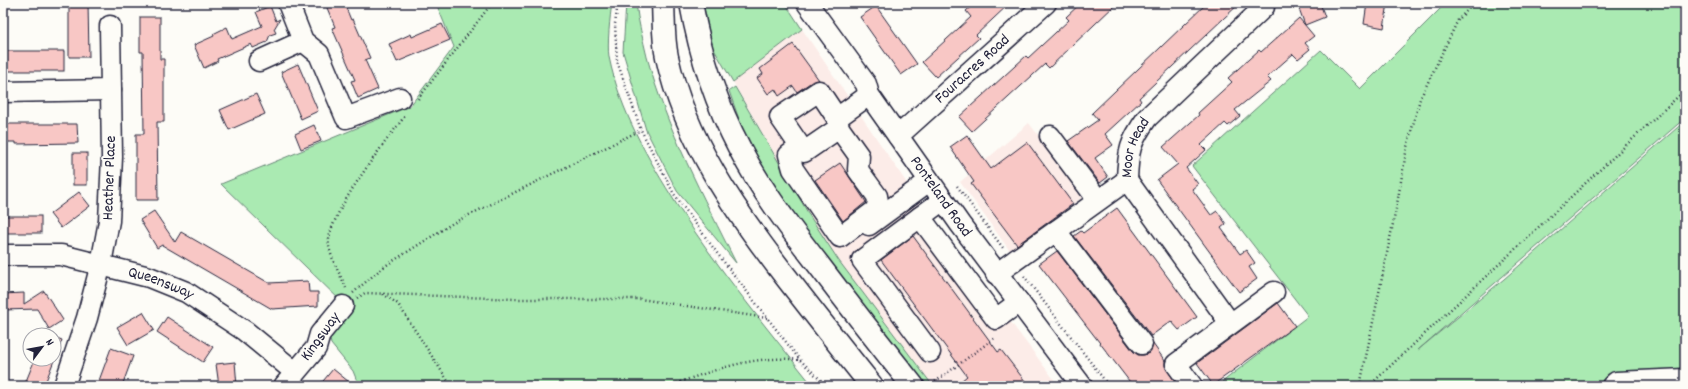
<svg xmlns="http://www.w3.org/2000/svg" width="1688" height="389" font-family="Dekko,sans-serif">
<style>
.built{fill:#fcece8}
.green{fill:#aaeab2;stroke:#668676}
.building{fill:#f8c7c5;stroke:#22223b}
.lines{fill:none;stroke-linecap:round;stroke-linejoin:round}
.minor-casing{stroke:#22223b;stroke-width:23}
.highway-casing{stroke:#22223b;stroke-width:25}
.path{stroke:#22223b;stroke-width:2.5;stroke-dasharray:1 3;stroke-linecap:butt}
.minor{stroke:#fdfcf7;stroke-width:20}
.highway{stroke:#fdfcf7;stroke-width:22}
.labels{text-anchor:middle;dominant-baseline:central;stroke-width:4;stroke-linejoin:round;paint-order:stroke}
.street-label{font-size:16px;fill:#22223b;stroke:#fdfcf7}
</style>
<rect width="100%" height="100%" fill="#fdfcf7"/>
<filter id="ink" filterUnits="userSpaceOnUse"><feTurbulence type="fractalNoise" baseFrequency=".025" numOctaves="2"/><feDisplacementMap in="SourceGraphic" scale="8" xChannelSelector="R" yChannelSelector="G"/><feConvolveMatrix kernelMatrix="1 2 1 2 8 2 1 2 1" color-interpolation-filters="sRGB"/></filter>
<g filter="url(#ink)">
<g class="built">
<path d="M802 29 917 198 1059 386H933L839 261 811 218 733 82Z"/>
<path d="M1029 123 1084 196 1010 251 960 182Z"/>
</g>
<g class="green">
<path d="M436 3H612C610 16 607 45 609 57 620 111 648 159 677 205 718 269 766 327 813 386H359L353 371 331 344 329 334 349 309 221 184 410 106 454 47Z"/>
<path d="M626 3H636C638 22 643 39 647 57 667 130 703 196 736 263L677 191 646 130 623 52Z"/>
<path d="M703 3H785L802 29 733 82 712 46Z"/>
<path d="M1446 3H1685V118L1418 350 1504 279 1685 121V386H1217L1308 316 1192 166 1321 50 1360 89Z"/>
<path d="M735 87 811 218 839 261 933 386H925L798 223 765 171 745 136 729 91Z"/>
</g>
<g class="building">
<path d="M69 3H88L89 57H69Z"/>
<path d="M325 3H344L351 20 353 19 370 58 365 60 378 89 358 98 351 81 355 80 332 28 335 27Z"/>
<path d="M975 3H1010L976 35 979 38 936 77 922 62 971 17 966 11Z"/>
<path d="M1081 3H1117L1049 68 1045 64 972 131 959 117 1026 56 1028 58 1069 20 1066 17Z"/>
<path d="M1207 3H1240L1139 98 1141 101 1105 134 1113 145 1095 158 1108 177 1100 183 1068 141 1098 120 1092 113Z"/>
<path d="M1297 3H1320L1325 17 1305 25Z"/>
<path d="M1367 3H1388L1384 28 1364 24Z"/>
<path d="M270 6 276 21 280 19 274 29 276 33 270 35 267 42 253 48 251 44 217 59 218 61 204 68 194 45 214 36 213 34 227 27 232 39 262 26 256 12Z"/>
<path d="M876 6 917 64 901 75 860 17Z"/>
<path d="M140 17H160V59H164V122H157L158 200H136V134H144L143 52H140Z"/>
<path d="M1299 18 1314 36 1305 43 1310 49 1298 59 1293 54 1267 77 1271 81 1235 110 1240 116 1228 126 1225 123 1201 145 1206 150 1186 168 1198 184 1192 189 1211 215 1217 211 1226 224 1221 228 1240 254 1246 250 1255 263 1249 267 1257 279 1239 292 1157 180 1178 164 1163 147 1199 115 1198 113 1232 82 1228 78 1259 50 1261 52Z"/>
<path d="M442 24 450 40 397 62 389 44 411 34 412 37Z"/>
<path d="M793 44 819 80 813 81 797 92 793 86 779 96 775 89 768 94 757 78 763 74 760 69Z"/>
<rect x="3" y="51" width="61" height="20"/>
<path d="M298 64 318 111 301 119 281 72Z"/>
<path d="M256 94 265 114 229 130 220 110Z"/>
<path d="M3 124H77L78 143 16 144V142H3Z"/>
<path d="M314 125 321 141 301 149 295 134Z"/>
<path d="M967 135 991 169 1027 142 1073 204 1017 245 971 184 974 182 950 147Z"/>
<rect x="73" y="153" width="14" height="32"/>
<path d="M840 163 866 202 843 221 815 180Z"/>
<path d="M79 192 90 206 61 228 50 214Z"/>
<path d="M1117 208 1197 317 1179 330 1171 321 1151 336 1074 236 1081 231 1083 233Z"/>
<path d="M154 211 175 242 181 232 269 283 308 281 309 292H318V306L272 309 162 245 157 248 140 220Z"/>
<rect x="3" y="216" width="38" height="17"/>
<path d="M913 236 998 352 1001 350 1025 381 1019 386H955L967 376 881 260Z"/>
<path d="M1057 251 1133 351 1138 355H1144L1149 353 1153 344 1165 361V366L1167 370 1178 386H1133L1039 264Z"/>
<path d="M44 291 63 320 49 329 37 309 3 310V294L24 293V304Z"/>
<path d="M1278 303 1295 326 1213 385 1197 363Z"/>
<path d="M143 312 154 330 128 345 117 327Z"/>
<path d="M167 317 213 347 203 362 157 332Z"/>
<path d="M54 337 62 340 44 386H24L35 359H54Z"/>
<path d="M111 348 133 356 122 386H97Z"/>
<path d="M235 362 237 386H219L216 364Z"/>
<path d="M333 369 354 386H319Z"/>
</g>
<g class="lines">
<defs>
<g id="minor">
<path d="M288 3 303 41 319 54 346 118 400 98"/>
<path id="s1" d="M807 3 866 84 869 95 960 224 1082 386"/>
<path d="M110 26 111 90"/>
<path d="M259 61 303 41"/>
<path d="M3 92 111 90 112 157 109 221 101 264 87 318 64 386"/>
<path d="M837 118 819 91 780 117 804 152 839 128"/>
<path id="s2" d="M898 136 1046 3"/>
<path d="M1050 136 1098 200"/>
<path d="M800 147 789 155 793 169 840 237 876 210 878 202 877 196 858 170 859 156 839 128 837 118 869 95"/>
<path d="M1127 180 1230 323"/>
<path d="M920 217 996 319 1019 302"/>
<path d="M869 225 929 181"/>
<path d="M1056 231 1142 344"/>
<path id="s3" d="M3 255H61L149 277 186 292 245 331 295 372"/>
<path id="s4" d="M996 274 1127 180C1128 151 1130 142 1147 118L1264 7"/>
<path d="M930 352 862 260 943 200"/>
<path d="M284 386 316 348 320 334 343 306"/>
<path d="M1192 386 1176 364 1274 292"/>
<path d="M1612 386 1616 382 1685 379"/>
</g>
<g id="highway">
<path d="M663 3C664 21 663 40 667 57 685 140 735 211 786 277 814 313 843 350 872 386"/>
<path d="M691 3C700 53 716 104 740 149 761 190 790 228 818 264 849 305 881 346 913 386"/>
</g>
</defs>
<use href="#minor" class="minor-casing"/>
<use href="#highway" class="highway-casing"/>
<g class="path">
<path d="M618 3 615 24 617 61 641 130 674 194 717 253 800 360 827 386"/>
<path d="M418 99 492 3"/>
<path d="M957 186 1003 248"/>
<path d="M1024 276 1109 386"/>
<path d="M346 288C341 276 331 259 329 246 324 219 388 138 405 116"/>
<path d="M353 293 382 268 453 223 641 130"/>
<path d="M383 294 398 304 448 381 454 386"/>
<path d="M357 298 365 293 515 299H640L767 318"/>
<path d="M932 384 996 337"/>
<path d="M669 386C712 371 754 354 800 360"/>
<path d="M1360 386 1397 204 1407 147 1420 99 1458 20 1474 3"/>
<path d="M1369 386 1685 90"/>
</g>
<use href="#minor" class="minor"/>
<use href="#highway" class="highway"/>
</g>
</g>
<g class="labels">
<g class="street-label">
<text stroke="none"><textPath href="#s2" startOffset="100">Fouracres Road</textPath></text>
<text stroke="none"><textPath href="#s4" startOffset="195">Moor Head</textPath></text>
<text transform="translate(110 178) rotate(-88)">Heather Place</text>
<text stroke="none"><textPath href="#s1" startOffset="236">Ponteland Road</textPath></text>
<text stroke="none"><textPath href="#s3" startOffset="162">Queensway</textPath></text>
<text transform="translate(321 337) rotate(-54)">Kingsway</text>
</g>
</g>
<rect width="1688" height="389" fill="none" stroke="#fdfcf7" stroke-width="16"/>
<rect x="8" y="8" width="1672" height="373" fill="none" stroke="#22223b" stroke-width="1.5" filter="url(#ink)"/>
<g transform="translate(42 347) rotate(58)"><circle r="19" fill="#fdfcf7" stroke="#a5a5ac"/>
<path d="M0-3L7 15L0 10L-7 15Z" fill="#22223b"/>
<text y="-6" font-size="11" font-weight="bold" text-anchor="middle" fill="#22223b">N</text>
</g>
</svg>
